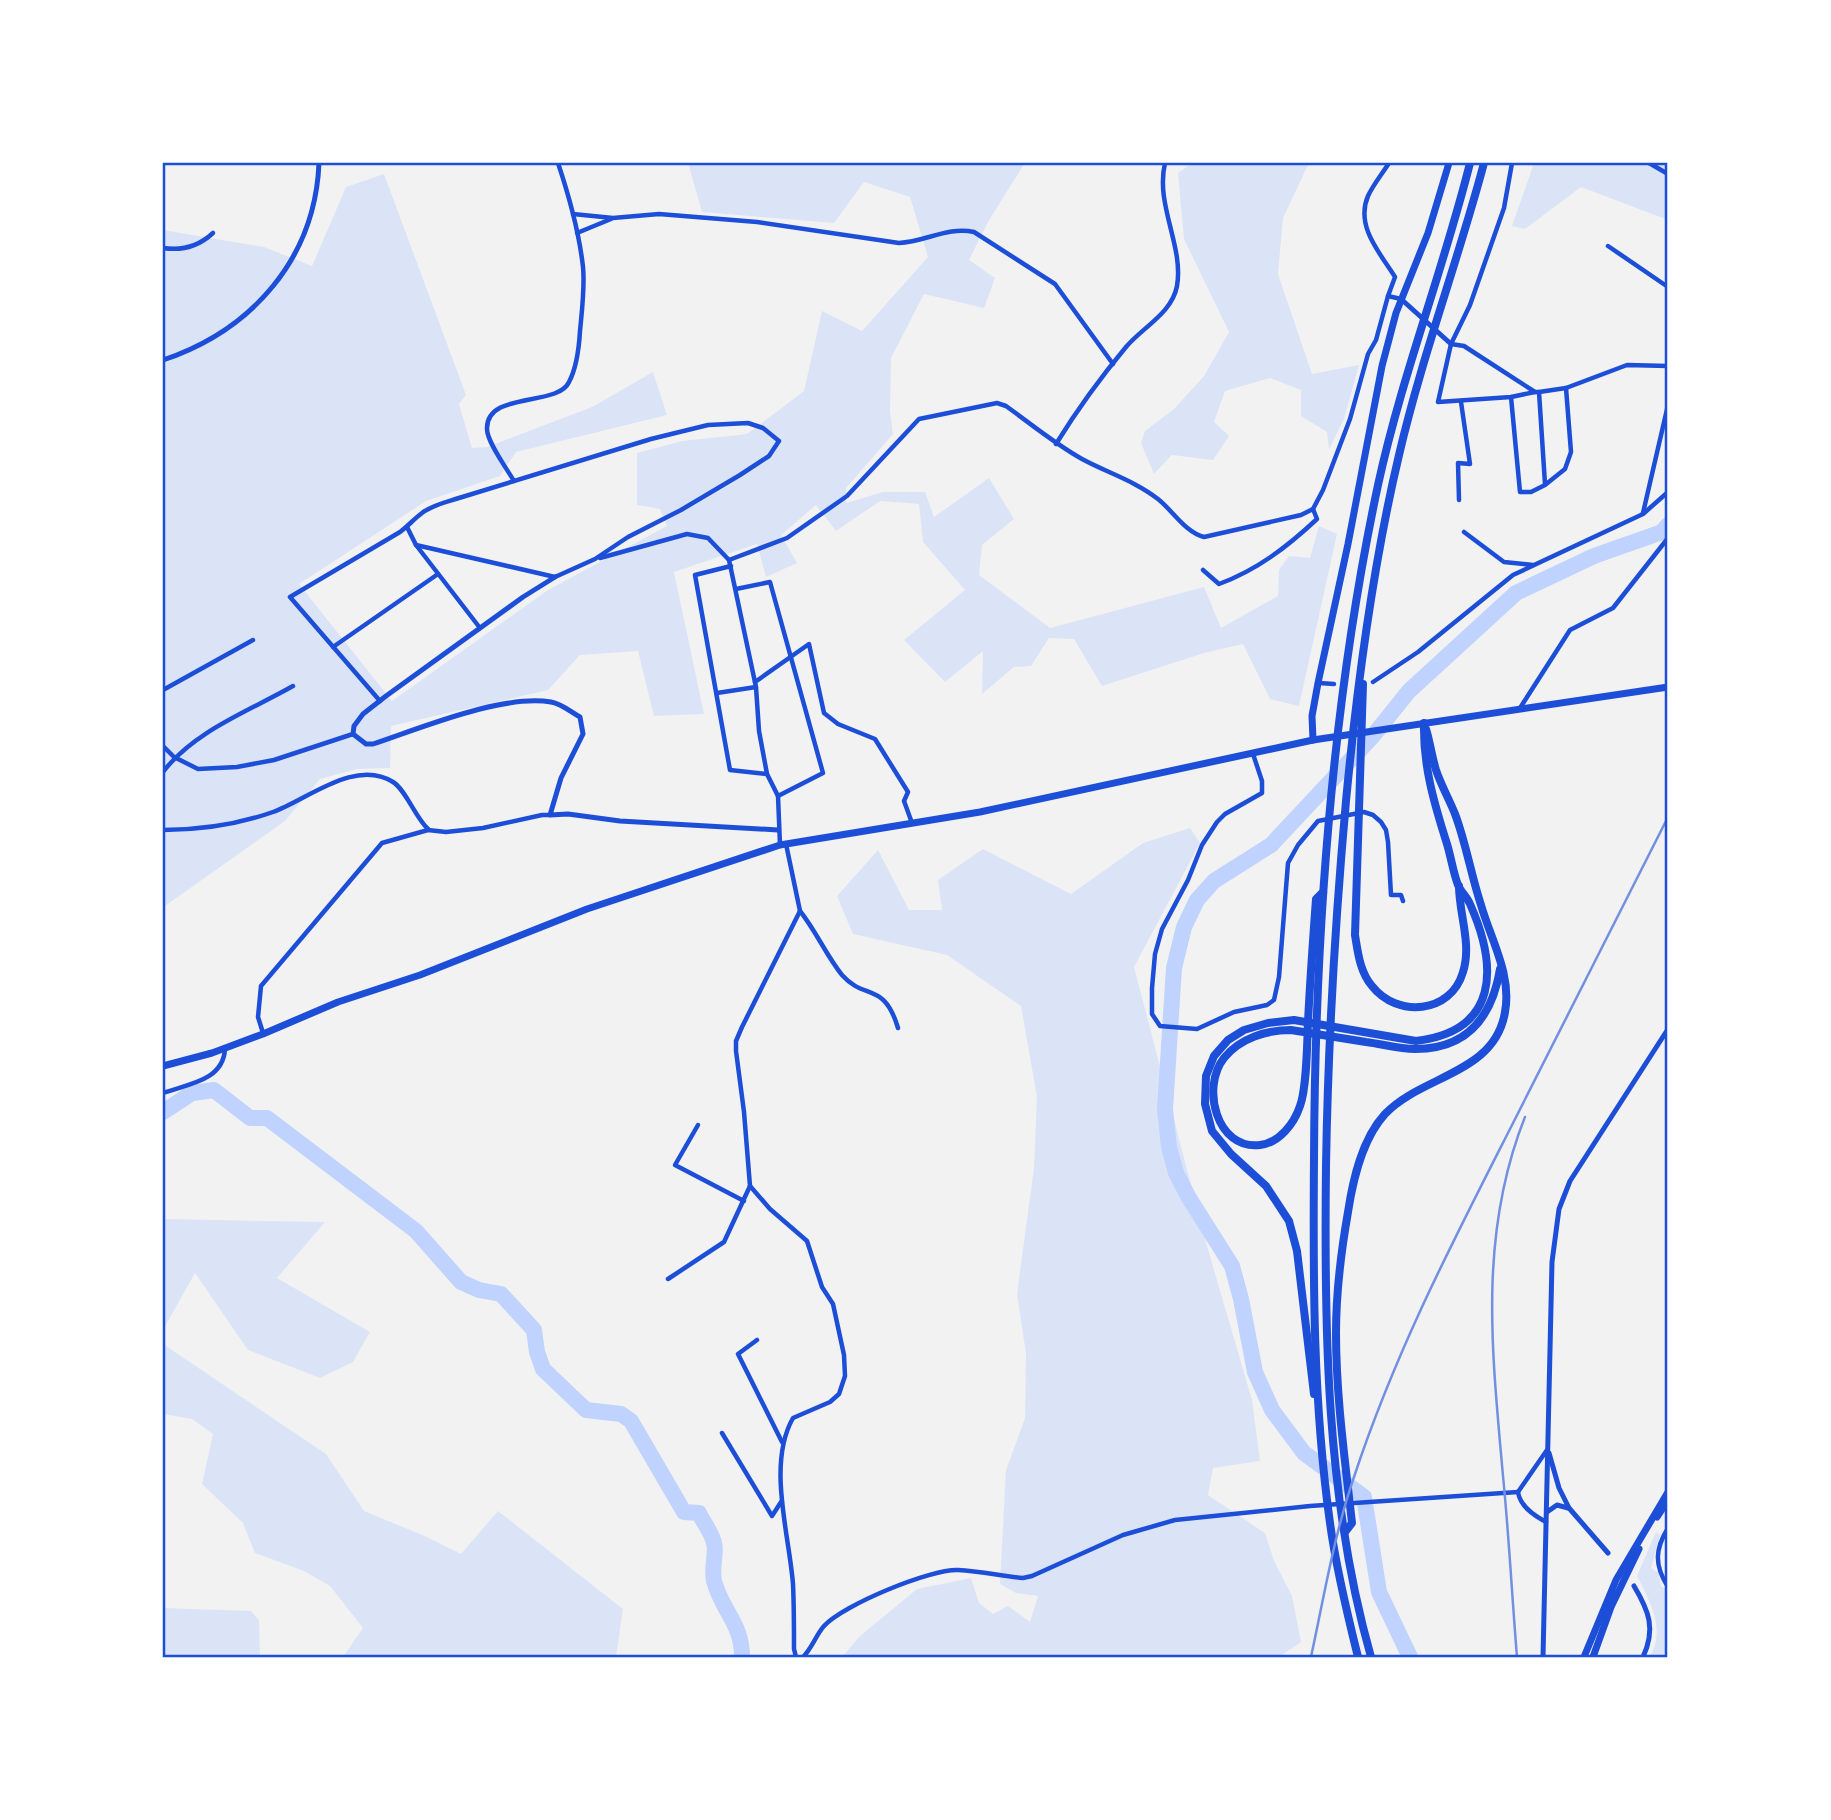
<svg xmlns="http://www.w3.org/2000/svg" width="1831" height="1820" font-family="'Source Sans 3',sans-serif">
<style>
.green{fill:#dbe4f7}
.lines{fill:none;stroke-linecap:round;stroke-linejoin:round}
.river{stroke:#bfd3fe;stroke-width:16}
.minor{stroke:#1d4ed8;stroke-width:4.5}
.tertiary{stroke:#1d4ed8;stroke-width:5}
.primary{stroke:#1d4ed8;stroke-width:7}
.trunk{stroke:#1d4ed8;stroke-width:7}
.motorway{stroke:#1d4ed8;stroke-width:8}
.rail{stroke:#7290e2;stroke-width:2.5}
.neatline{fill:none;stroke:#1d4ed8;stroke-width:2.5}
</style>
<rect width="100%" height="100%" fill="#f2f2f2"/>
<g class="green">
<path d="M688 163H1051L1047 165 1024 164 988 222 969 260 995 278 984 308 924 294 891 358 890 411 893 434 846 488V503L883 492H925L934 517 989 478 1014 519 982 545 979 575 1050 628 1204 587 1221 628 1278 596 1279 570 1289 556 1310 558 1319 526 1337 534 1299 706 1270 699 1243 644 1204 653 1102 686 1074 639 1049 638 1031 666 1014 667 982 694 983 651 945 682 904 640 965 590 923 542 919 504 880 501 836 531 816 505 781 535 797 563 766 577 757 544 674 572 704 714 654 716 638 651 580 655 548 690 391 726 390 768 357 769 320 779 285 821 165 906 163 930V230L264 247 312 266 346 187 384 174 466 395 459 404 472 448 487 447 592 407 653 372 667 415 516 452 500 476 426 501 299 584 392 701 548 590 667 526 660 509 637 505V453L682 441 747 434 804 391 822 311 862 331 928 257 910 197 864 182 834 223 702 212Z"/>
<path d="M1192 163H1309L1283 218 1278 274 1312 374 1359 365 1344 419 1329 449 1327 432 1301 416V390L1270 378 1225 391 1214 422 1229 436 1213 460 1172 455 1154 474 1141 443 1145 431 1174 409 1204 376 1229 332 1184 239 1178 173Z"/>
<path d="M1534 163H1668V220L1581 187 1525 229 1512 226Z"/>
<path d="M1190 828 1200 843 1134 967 1207 1246 1252 1400 1260 1461 1213 1468 1208 1495 1265 1533 1274 1561 1292 1596 1301 1642 1279 1657H842L860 1636 917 1589 971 1578 979 1603 993 1614 1008 1606 1030 1622 1038 1596 1016 1593 1000 1584 1006 1470 1025 1418 1026 1354 1017 1294 1034 1168 1037 1097 1021 1006 947 955 853 934 837 896 878 850 909 910H942L938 880 983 849 1071 894 1143 843Z"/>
<path d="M163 1219 325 1222 277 1278 370 1332 353 1362 320 1378 248 1350 195 1273 163 1330Z"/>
<path d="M163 1344 326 1454 364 1511 427 1537 461 1554 498 1511 623 1609 616 1657H343L363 1628 330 1586 304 1571 255 1553 243 1523 202 1484 213 1434 192 1419 163 1414Z"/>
<path d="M1656 1532 1660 1535 1651 1568 1659 1573 1661 1586 1668 1590V1657H1649C1667 1632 1650 1601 1637 1576Z"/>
<path d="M163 1608 251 1611 259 1620 260 1657H163Z"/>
</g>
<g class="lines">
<g class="river">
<path d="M163 1112 192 1093 214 1090 250 1118H267L416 1231 461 1282 479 1290 501 1294 534 1330 537 1352 543 1369 586 1410 621 1414 631 1421 684 1512 699 1513C703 1522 712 1533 714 1543 717 1553 711 1567 714 1581 722 1611 742 1623 742 1657"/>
<path d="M1410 1657 1379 1592 1364 1497 1304 1453 1272 1410 1255 1372 1241 1299 1232 1266 1189 1198 1176 1173 1169 1147 1165 1109 1174 968 1184 927 1197 900 1214 881 1271 845 1372 737 1409 691 1516 593 1594 556 1662 532 1668 525"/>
</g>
<g class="minor">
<path d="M1512 163 1504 208 1470 305 1451 344 1438 402 1511 397 1535 392"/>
<path d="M1649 163 1668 174"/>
<path d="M573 214 613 218 659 214 757 222 899 243C925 242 948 226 974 232L1055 284 1113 364"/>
<path d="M577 233 611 219"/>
<path d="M1608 246 1668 287"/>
<path d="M163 248C182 251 199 246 213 233"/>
<path d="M1388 296 1395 277C1380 253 1355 226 1368 196 1373 185 1382 174 1389 163"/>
<path d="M1451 344 1464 346 1535 392H1539L1566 388 1627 365 1668 366"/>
<path d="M1539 392 1545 484"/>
<path d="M1511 397 1520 492H1531L1545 485 1565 469 1571 452 1566 388"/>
<path d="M1056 444C1077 410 1101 377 1126 347 1143 327 1172 313 1177 286 1184 246 1155 205 1165 163"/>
<path d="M514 481C507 469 487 442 487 429 486 391 558 407 569 382 577 367 579 348 580 331 582 310 585 287 583 267 579 231 569 196 558 163"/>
<path d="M1459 500 1458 463 1470 464 1461 402"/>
<path d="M1643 513 1668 405"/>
<path d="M407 527 416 545 480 628"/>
<path d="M1464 532 1504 562 1533 565"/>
<path d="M600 558 687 534 708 538 729 560 756 687 759 731 767 774 778 796 780 845"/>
<path d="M729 560 787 538 847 496 919 419 997 403 1006 406C1031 424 1055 444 1082 459 1108 473 1135 481 1158 499 1173 511 1185 532 1204 537L1301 515 1313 509 1323 490 1350 419 1368 354 1376 340 1388 296 1401 299"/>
<path d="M731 566 695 575 730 770 767 774"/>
<path d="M1203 570 1219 584C1257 570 1287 547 1317 519L1313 509"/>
<path d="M736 589 770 582 823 773 778 796"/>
<path d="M333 647 438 574"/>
<path d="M755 682 809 644 824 713 838 724 875 739 908 792 904 801 912 823"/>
<path d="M1373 682 1418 652 1513 575 1643 514 1668 492"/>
<path d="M1319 683 1334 684"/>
<path d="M163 690 253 640"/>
<path d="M717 693 756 687"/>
<path d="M380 701 290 597 400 532C408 526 414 519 422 513 432 505 447 502 459 498L651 439 708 425 748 423 763 428 779 441 769 456 740 475 681 510 628 537 595 559 555 577 416 545"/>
<path d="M1520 708 1570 630 1613 608 1668 538"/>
<path d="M163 746 174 757 198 769 237 767 274 760 353 734"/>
<path d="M1253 754 1262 781V793L1225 814 1217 822 1202 845 1188 880 1162 929 1155 954 1152 988V1014L1160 1026 1197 1029 1234 1012 1267 1005 1274 1000 1279 977 1288 863 1298 845 1318 821 1364 812 1373 815 1381 822 1386 830 1388 842 1391 895H1401L1403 901"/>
<path d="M163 772C194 731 249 711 293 686"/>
<path d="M163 830C199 830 239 824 273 812 307 800 355 758 393 782 406 790 415 817 428 829"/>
<path d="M786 844 800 911 742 1027 736 1041V1051L744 1112 750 1186 770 1209 807 1241 822 1287 833 1304 844 1355 845 1376 839 1394 830 1402 793 1418C767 1464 789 1533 793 1584 794 1605 794 1627 794 1649L796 1657"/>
<path d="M800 911C816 931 826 955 842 975 865 1001 884 981 898 1028"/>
<path d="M263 1033 258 1017 261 986 382 843 428 830 446 832 483 828 542 815H550"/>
<path d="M163 1093C188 1084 223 1081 225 1049"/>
<path d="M698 1125 675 1165 744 1201"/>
<path d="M668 1279 724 1242 750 1186"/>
<path d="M757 1340 738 1354 782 1442"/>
<path d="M722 1433 772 1516 781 1502"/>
<path d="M1546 1522C1533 1515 1520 1506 1518 1492L1547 1450"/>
<path d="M1668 1528C1655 1549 1654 1565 1668 1587"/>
<path d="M803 1657C812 1648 816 1635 824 1626 843 1605 930 1569 958 1570 980 1571 1002 1576 1023 1578L1032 1576 1123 1535 1175 1520 1310 1506 1518 1492"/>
</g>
<g class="tertiary">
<path d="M1401 299 1451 344"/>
<path d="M163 360C252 330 315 259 319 163"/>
<path d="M555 577 523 597 386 696 363 714 354 726 353 734 366 744H373C421 728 502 694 551 702 562 704 571 712 580 717L583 734 561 778 550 815 568 814 620 821 778 830"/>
<path d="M1549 1453 1559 1488 1569 1508 1608 1553"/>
<path d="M1547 1512 1557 1505 1568 1508"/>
<path d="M1634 1586C1649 1611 1656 1629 1643 1657"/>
<path d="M1543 1657 1552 1262 1559 1209 1570 1181 1668 1029"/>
</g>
<g class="primary">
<path d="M1313 740 1312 716 1318 683 1348 544 1382 366 1396 313 1428 233 1449 163"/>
<path d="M163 1066 212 1053 263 1034 338 1002 420 975 587 909 780 845 980 812 1313 740 1668 687"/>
</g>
<g class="trunk">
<path d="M1657 1517 1668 1500"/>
<path d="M1584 1657 1616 1580 1668 1492"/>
<path d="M1593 1657 1611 1607 1639 1549"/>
</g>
<g class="motorway">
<path d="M1363 684 1355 935C1358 953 1360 972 1372 986 1397 1018 1451 1014 1463 972 1472 944 1459 914 1459 886"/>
<path d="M1323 892 1316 899C1313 940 1310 981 1308 1022 1307 1043 1307 1087 1300 1106 1294 1124 1279 1143 1260 1145 1216 1150 1201 1087 1224 1058 1240 1038 1267 1030 1291 1030 1316 1034 1341 1038 1366 1042 1382 1044 1399 1049 1415 1049 1467 1049 1492 1017 1500 969"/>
<path d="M1314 1394 1297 1251 1289 1221 1266 1186 1231 1154 1212 1131 1205 1104 1206 1076 1214 1056 1228 1040 1244 1030 1268 1023 1294 1020 1416 1041C1499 1031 1498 967 1470 904 1467 897 1461 892 1458 885 1453 872 1451 857 1447 844 1434 803 1423 766 1424 723"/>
<path d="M1345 1532 1352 1523C1345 1460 1336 1396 1336 1333 1336 1292 1341 1252 1348 1212 1353 1179 1362 1139 1385 1114 1422 1075 1495 1074 1505 1012 1512 975 1491 940 1481 905 1471 875 1466 843 1455 814 1449 799 1441 785 1436 770 1432 757 1430 742 1426 729"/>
<path d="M1358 1657C1347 1613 1336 1568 1330 1523 1313 1402 1313 1280 1314 1158 1315 933 1331 705 1378 485 1402 375 1443 271 1470 163"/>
<path d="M1371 1657C1326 1499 1324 1329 1326 1166 1328 1044 1335 923 1346 801 1357 685 1372 569 1399 455 1422 356 1458 261 1484 163"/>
</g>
<g class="rail">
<path d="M1311 1657C1324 1597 1334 1535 1354 1477 1395 1353 1451 1245 1510 1129 1563 1025 1615 921 1668 817"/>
<path d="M1517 1657C1512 1597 1509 1536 1503 1476 1492 1352 1478 1235 1525 1117"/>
</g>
</g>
<rect width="1831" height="1820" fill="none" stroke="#ffffff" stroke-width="329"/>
<rect x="164" y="164" width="1502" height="1492" class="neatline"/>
</svg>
